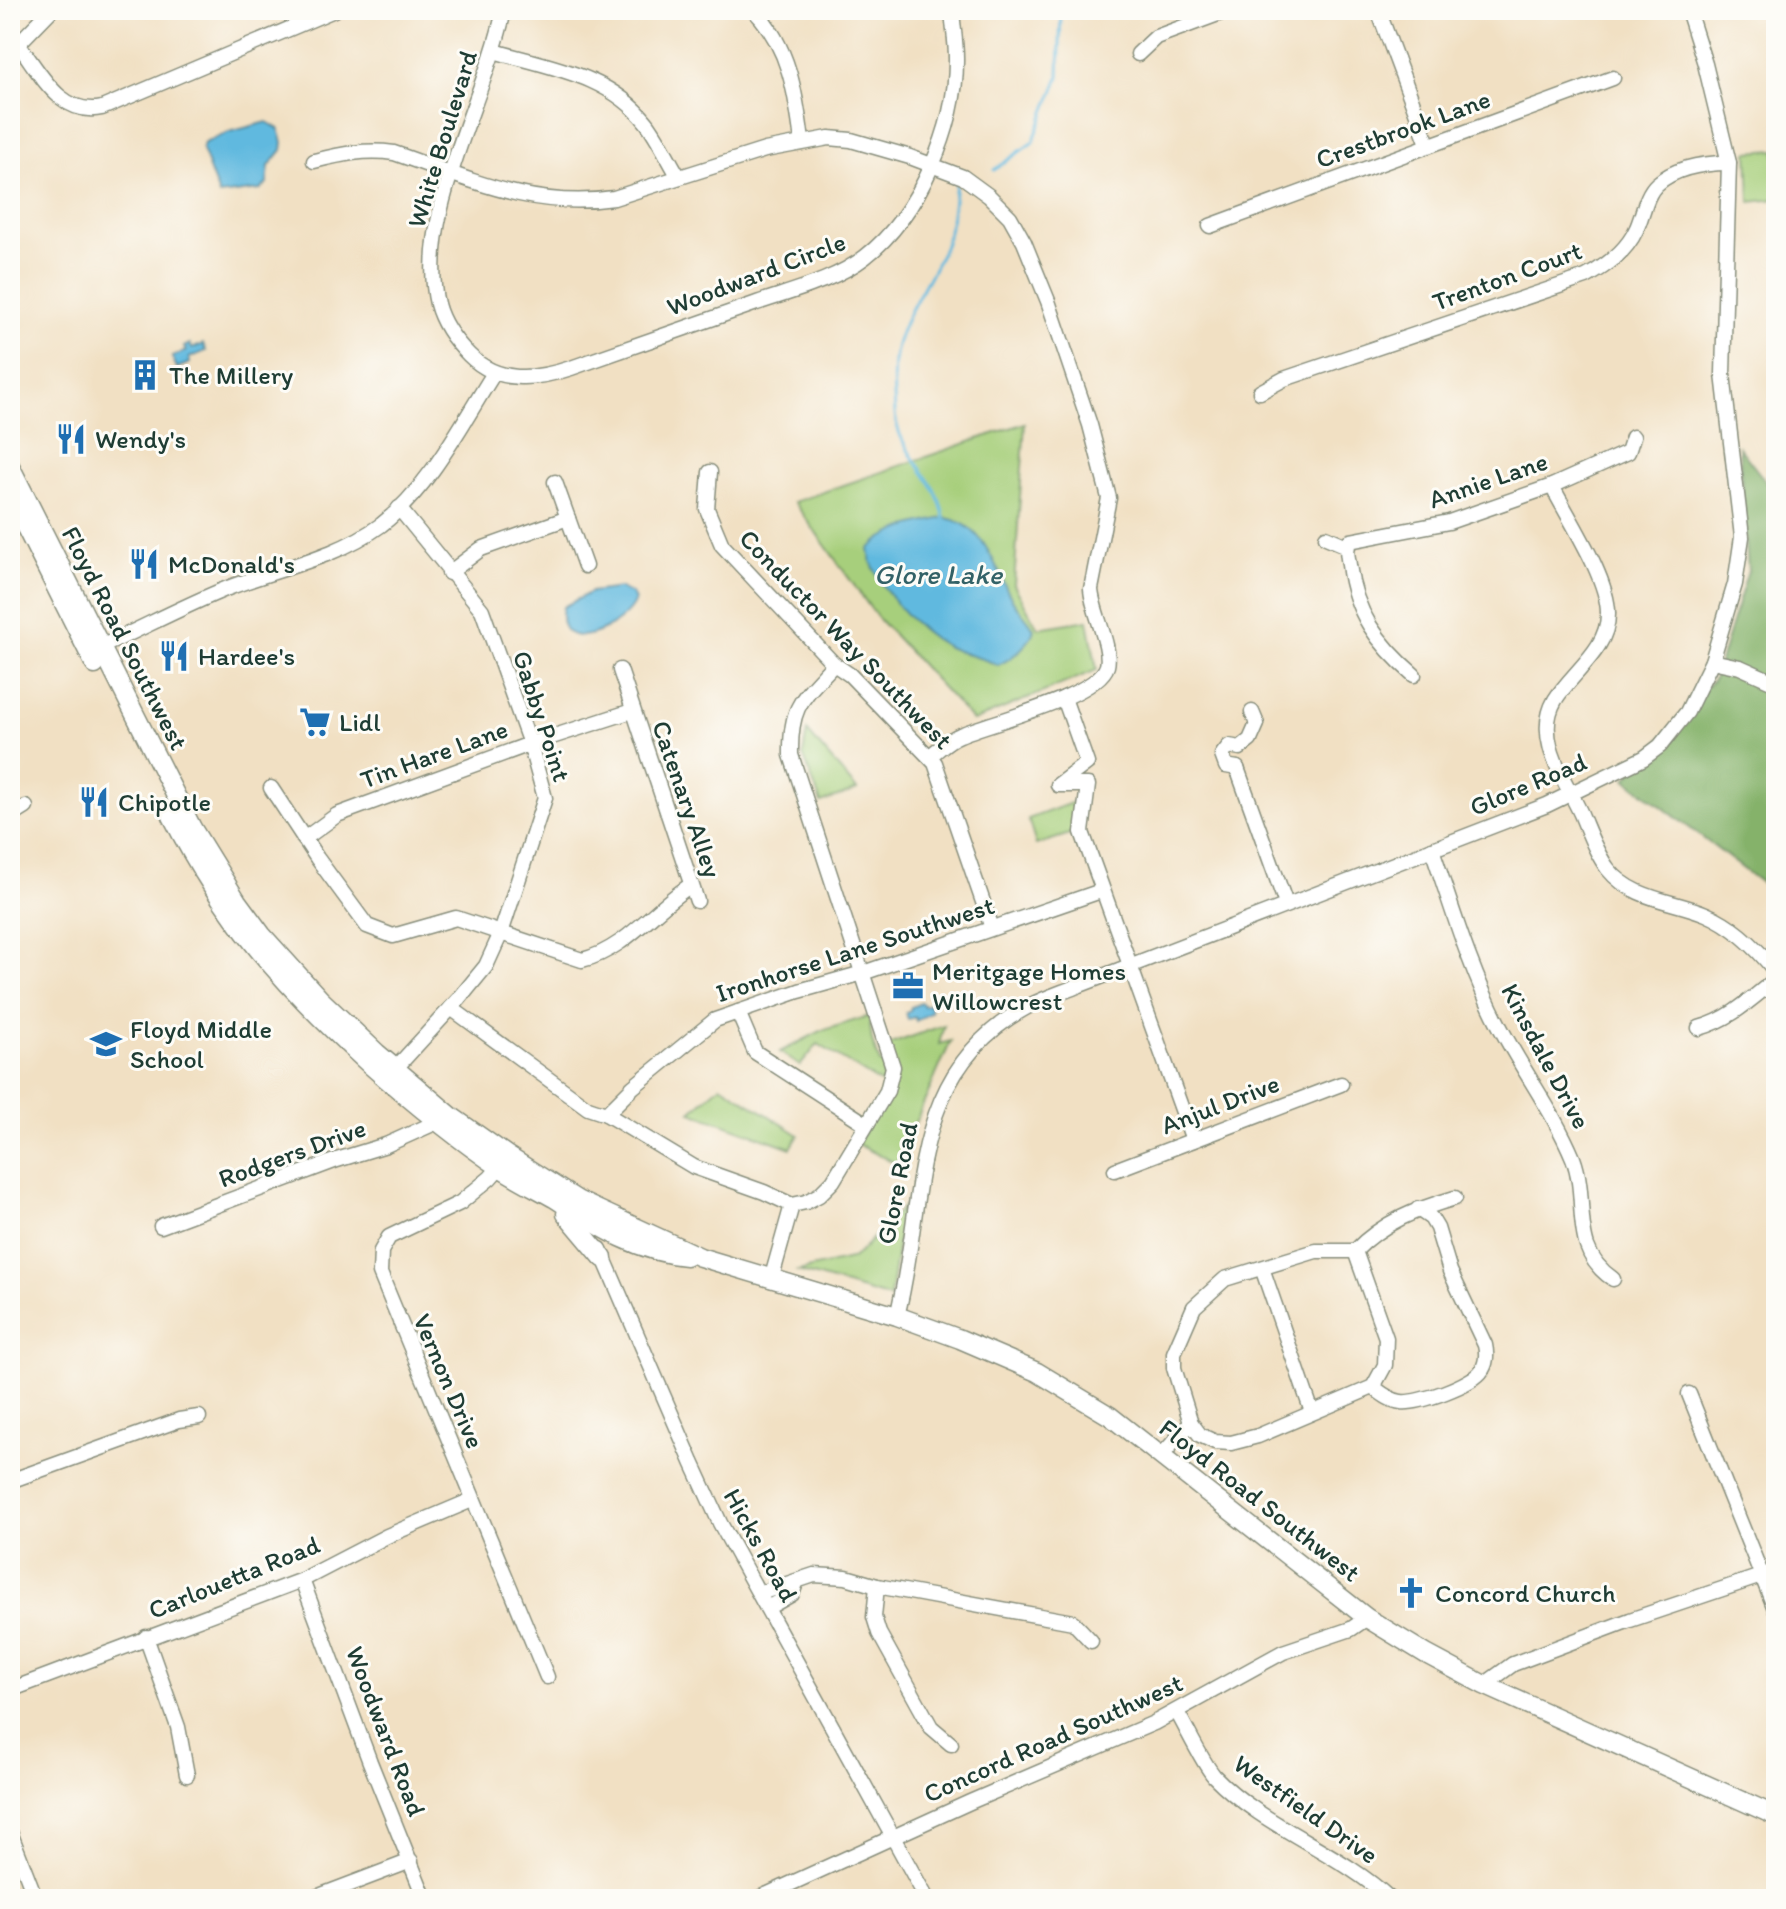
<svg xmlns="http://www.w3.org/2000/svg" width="1786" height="1909" font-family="Itim,sans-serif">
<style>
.green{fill:#a7cf7b;stroke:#638658;stroke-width:2}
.forest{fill:#85b26b;stroke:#527850;stroke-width:2}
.water{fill:#61b9df;stroke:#407b8a;stroke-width:2}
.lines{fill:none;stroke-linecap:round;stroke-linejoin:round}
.stream{stroke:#61b9df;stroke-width:3}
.minor-casing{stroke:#888e7c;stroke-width:17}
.major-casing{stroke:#888e7c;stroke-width:21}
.minor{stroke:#fff;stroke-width:14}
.major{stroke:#fff;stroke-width:18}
.labels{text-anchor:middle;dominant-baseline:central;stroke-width:6;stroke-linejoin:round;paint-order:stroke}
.street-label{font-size:26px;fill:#1f3d34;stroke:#fdfcf7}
.poi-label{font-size:26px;fill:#1f3d34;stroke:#fdfcf7;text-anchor:start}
.water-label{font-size:28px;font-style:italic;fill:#336267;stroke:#fdfcf7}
</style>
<rect width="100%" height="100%" fill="#fdfcf7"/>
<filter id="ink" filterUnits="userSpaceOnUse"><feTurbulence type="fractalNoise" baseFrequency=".0125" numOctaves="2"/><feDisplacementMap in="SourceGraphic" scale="16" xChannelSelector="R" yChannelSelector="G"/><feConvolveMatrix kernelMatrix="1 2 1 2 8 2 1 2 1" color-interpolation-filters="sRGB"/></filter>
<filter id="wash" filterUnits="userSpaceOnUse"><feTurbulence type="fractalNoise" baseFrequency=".006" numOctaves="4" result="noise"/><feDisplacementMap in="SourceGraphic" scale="32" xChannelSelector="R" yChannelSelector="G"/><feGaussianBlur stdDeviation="1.8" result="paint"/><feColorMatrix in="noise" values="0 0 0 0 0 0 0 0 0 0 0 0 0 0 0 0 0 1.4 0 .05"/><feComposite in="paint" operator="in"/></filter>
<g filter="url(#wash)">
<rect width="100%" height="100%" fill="#f1e0c3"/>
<g class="green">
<path d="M1776 150V199L1750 202 1748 152Z"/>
<path d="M1025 423 1014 585 1038 628 1088 620 1097 670 973 721 877 617 794 502Z"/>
<path d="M807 731 857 790 821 803 803 755Z"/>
<path d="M1074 802 1073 833 1036 845 1028 819Z"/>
<path d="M869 1016 872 1041 880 1063 886 1064 882 1084 818 1044 800 1066 780 1052 821 1031Z"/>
<path d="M944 1025 939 1044 951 1041 897 1164 857 1144 883 1098 888 1045Z"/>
<path d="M721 1085 799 1135 791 1148 691 1112Z"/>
<path d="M903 1207 890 1298 798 1271 854 1258Z"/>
</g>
<path class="forest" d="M1739 447 1776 495V894L1626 779 1715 677 1748 571Z"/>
<g class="water">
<path d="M267 122 279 129 283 142 282 150 269 166 267 184 260 190 219 195 202 150 204 143 229 132Z"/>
<path d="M190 344 192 349 203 344 206 351 189 358 190 363 177 368 172 357 186 351 184 347Z"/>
<path d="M944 518C982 522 994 563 1008 592 1014 606 1026 615 1034 629 1031 643 1012 659 998 665 981 657 963 655 946 646 916 630 872 584 869 549 889 529 916 524 944 518Z"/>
<path d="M620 588 632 594 635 600C625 629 553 660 563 607L591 592Z"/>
<path d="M921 1003 924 1006 929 1004 931 1012 916 1021 915 1017 908 1019 906 1013 910 1011 911 1007Z"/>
</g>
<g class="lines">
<g class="stream">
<path d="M994 170 1033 142 1059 77 1061 10"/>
<path d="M944 518C939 478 898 455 895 413 894 391 891 367 897 345 907 309 931 279 945 245 952 226 953 204 956 184"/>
</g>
</g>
</g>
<g filter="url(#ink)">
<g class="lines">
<defs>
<g id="minor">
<path d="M51 10 18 44C40 72 60 117 102 108L334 10"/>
<path d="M504 10C486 98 416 215 437 304 442 323 455 341 469 355 498 384 535 380 571 368 632 347 693 325 754 304 791 291 834 281 865 257 919 215 957 126 956 58 956 42 953 26 952 10"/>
<path d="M754 10C789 46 796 94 802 141"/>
<path d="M1378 10 1428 144"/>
<path d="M494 51C549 67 610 75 647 123 659 139 668 159 679 177"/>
<path d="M1138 54 1156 37 1229 10"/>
<path d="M314 161C342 154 365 149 394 153 469 179 533 210 614 198L765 150 829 138 851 140 910 157 963 177 989 196 1010 217 1024 242 1048 301 1090 425 1109 498 1091 589C1092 611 1112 646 1107 666 1097 697 990 722 960 735 949 739 939 749 930 756"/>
<path d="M1210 226 1613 78"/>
<path d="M1260 392 1284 379 1586 277C1606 266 1626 252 1636 230 1643 216 1645 195 1657 184 1676 167 1706 163 1729 163"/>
<path d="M710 472 707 509 722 545 834 664 850 675 935 763 992 928"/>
<path d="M555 482 585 566"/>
<path d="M1552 486C1569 519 1608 578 1608 613 1609 649 1572 672 1555 700 1533 738 1566 781 1581 814 1589 833 1596 853 1608 869 1633 900 1672 900 1706 914 1735 926 1757 948 1776 972"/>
<path d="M1326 537 1347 546"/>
<path d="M449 573 481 549 568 518"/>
<path d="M94 650C139 630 183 606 228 588 279 568 336 558 381 525 430 487 461 425 494 373"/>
<path d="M1712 661 1740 667 1776 683"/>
<path d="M620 670 697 901"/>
<path d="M1414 675C1378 644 1355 613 1349 565 1348 556 1345 550 1350 541L1449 522 1552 486 1628 452 1633 437"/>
<path d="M1064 698 1087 763 1058 785H1088L1082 832 1193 1140"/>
<path d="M1237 768 1286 904"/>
<path d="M1237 768 1226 766 1222 755 1229 746 1240 748 1250 740 1257 724 1252 712"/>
<path d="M271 788 317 858 367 926 393 936 456 918 582 960C625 950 654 908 691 885"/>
<path d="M10 817 26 807"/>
<path d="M304 839 337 815 530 744 632 711"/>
<path d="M1432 849C1452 908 1470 970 1499 1025 1522 1070 1554 1112 1573 1158 1590 1203 1568 1249 1613 1279"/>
<path d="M451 1008 588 1108 606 1114 694 1167 764 1192 792 1205 806 1202 819 1195 833 1181 887 1091 893 1067 791 755C790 705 802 699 834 664"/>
<path d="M738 1012 755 1052 866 1124"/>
<path d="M1699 1028C1731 1019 1751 999 1776 979"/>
<path d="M395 1069 459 999 486 966 501 933 545 798 530 744 482 610 399 508"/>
<path d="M606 1114 633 1087 715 1020 799 991 863 973 1101 891"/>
<path d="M505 1161 490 1178 460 1203 389 1237 381 1251 380 1273 547 1677"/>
<path d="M1115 1170 1341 1084"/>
<path d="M161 1226 337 1160 386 1145 437 1122"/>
<path d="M600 1249 692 1462 720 1523 927 1899"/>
<path d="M1316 1251H1355L1386 1338 1385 1365 1373 1387 1258 1436 1231 1443 1215 1442 1200 1435 1191 1423 1174 1368V1353L1194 1307 1225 1279Z"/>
<path d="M1355 1251C1383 1222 1417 1209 1455 1198"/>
<path d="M1262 1268 1312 1412"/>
<path d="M771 1280 792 1205"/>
<path d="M897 1316C927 1201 904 1072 1029 1006 1045 998 1063 992 1080 985L1547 805 1644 758 1660 746 1687 712 1712 661 1735 584 1742 537 1723 374 1729 163 1705 64 1688 10"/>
<path d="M1373 1387C1381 1393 1390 1401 1401 1402 1418 1404 1473 1385 1482 1370 1487 1362 1487 1354 1485 1345L1450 1271 1437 1228 1431 1218 1418 1209"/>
<path d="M1689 1394 1776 1611"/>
<path d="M1162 1455 1191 1423"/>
<path d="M10 1481 179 1420 199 1417"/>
<path d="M302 1580 370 1762 425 1899"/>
<path d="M877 1586 874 1617 879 1633 931 1727 951 1744"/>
<path d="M760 1593 814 1575 846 1577 877 1586 1073 1622 1091 1641"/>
<path d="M769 1607 792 1594 796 1583"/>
<path d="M146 1637 178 1727 187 1775"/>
<path d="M1484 1685 1513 1664 1630 1620 1776 1571"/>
<path d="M10 1690 302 1580 387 1536 472 1500"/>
<path d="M1177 1712C1187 1729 1202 1762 1214 1776 1263 1827 1340 1852 1390 1899"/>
<path d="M10 1832 36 1899"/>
<path d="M311 1899 411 1861"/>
<path d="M757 1899 970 1802 1154 1723 1283 1652 1351 1629 1367 1618"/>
</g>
<g id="major">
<path d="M10 466 192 828 237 901 262 935 320 999 377 1053 451 1116 508 1156 579 1201 700 1257 897 1316 960 1339 1037 1372 1110 1416 1367 1618 1426 1654 1484 1685 1776 1816"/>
<path d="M10 496 95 665"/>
<path d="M172 816C223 917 284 986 367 1062 410 1100 453 1136 501 1168 518 1179 536 1188 554 1198 595 1224 636 1252 686 1256"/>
<path d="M566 1214 603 1258"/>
</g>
</defs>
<use href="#minor" class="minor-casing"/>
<use href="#major" class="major-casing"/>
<use href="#minor" class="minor"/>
<use href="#major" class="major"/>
</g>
</g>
<defs>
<symbol id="building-bare" viewBox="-9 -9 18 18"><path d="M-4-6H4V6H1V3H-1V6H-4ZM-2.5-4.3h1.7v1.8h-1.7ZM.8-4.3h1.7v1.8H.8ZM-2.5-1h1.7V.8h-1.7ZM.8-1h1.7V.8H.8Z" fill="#1f6fb2" stroke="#fdfcf7" stroke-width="2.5" paint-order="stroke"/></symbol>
<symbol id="restaurant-bare" viewBox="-9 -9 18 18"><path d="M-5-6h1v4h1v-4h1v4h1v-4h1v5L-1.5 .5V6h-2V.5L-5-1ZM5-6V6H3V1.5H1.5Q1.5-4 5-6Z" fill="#1f6fb2" stroke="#fdfcf7" stroke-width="2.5" paint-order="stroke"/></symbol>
<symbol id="supermarket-bare" viewBox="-9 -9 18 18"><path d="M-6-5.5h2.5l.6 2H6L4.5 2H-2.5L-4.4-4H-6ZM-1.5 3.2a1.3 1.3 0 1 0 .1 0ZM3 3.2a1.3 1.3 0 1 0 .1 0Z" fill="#1f6fb2" stroke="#fdfcf7" stroke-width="2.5" paint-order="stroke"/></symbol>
<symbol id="office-bare" viewBox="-9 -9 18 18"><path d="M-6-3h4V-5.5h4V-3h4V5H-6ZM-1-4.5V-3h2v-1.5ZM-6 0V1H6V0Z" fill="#1f6fb2" stroke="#fdfcf7" stroke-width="2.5" paint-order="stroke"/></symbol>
<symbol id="school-bare" viewBox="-9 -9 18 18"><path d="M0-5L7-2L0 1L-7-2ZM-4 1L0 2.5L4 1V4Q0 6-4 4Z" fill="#1f6fb2" stroke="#fdfcf7" stroke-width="2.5" paint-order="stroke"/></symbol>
<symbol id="church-bare" viewBox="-9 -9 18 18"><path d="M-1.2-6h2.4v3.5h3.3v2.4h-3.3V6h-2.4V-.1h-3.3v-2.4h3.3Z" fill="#1f6fb2" stroke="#fdfcf7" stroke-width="2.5" paint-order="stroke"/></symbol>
</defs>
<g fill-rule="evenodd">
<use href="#building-bare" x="123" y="353" width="44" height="44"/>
<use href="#restaurant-bare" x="49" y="417" width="44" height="44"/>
<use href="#restaurant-bare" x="122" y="542" width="44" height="44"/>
<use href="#restaurant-bare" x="152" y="634" width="44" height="44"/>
<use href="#supermarket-bare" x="293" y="700" width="44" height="44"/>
<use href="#restaurant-bare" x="72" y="780" width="44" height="44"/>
<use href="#office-bare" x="886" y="964" width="44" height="44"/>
<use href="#school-bare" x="84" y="1022" width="44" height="44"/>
<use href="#church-bare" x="1389" y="1571" width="44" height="44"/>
</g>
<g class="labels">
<g class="street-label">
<text transform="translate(1403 129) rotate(-20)">Crestbrook Lane</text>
<text transform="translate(442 139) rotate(-73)">White Boulevard</text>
<text transform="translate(756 274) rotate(-21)">Woodward Circle</text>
<text transform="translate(1507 276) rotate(-20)">Trenton Court</text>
<text transform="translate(1488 480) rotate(-19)">Annie Lane</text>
<text transform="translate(125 638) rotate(63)">Floyd Road Southwest</text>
<text transform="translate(846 639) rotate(46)">Conductor Way Southwest</text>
<text transform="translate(542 716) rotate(72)">Gabby Point</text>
<text transform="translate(434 754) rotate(-20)">Tin Hare Lane</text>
<text transform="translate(1528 784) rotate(-23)">Glore Road</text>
<text transform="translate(687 799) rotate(71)">Catenary Alley</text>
<text transform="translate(855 949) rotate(-18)">Ironhorse Lane Southwest</text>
<text transform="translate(1546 1056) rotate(62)">Kinsdale Drive</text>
<text transform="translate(1220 1104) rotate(-21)">Anjul Drive</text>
<text transform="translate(292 1153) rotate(-20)">Rodgers Drive</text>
<text transform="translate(897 1183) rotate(-79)">Glore Road</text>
<text transform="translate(449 1381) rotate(67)">Vernon Drive</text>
<text transform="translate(1260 1500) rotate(38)">Floyd Road Southwest</text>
<text transform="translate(761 1545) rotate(61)">Hicks Road</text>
<text transform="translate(234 1577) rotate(-22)">Carlouetta Road</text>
<text transform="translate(386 1731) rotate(69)">Woodward Road</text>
<text transform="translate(1053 1738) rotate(-24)">Concord Road Southwest</text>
<text transform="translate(1306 1809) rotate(35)">Westfield Drive</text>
</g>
<g class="poi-label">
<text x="169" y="375">The Millery</text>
<text x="95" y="439">Wendy's</text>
<text x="168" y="564">McDonald's</text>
<text x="198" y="656">Hardee's</text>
<text x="339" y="722">Lidl</text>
<text x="118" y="802">Chipotle</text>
<text x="932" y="971">Meritgage Homes<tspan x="932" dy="30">Willowcrest</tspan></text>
<text x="130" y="1029">Floyd Middle<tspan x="130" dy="30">School</tspan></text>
<text x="1435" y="1593">Concord Church</text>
</g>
<g class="water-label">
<text x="938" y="574">Glore Lake</text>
</g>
</g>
<rect width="1786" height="1909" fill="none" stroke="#fdfcf7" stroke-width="40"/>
</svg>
